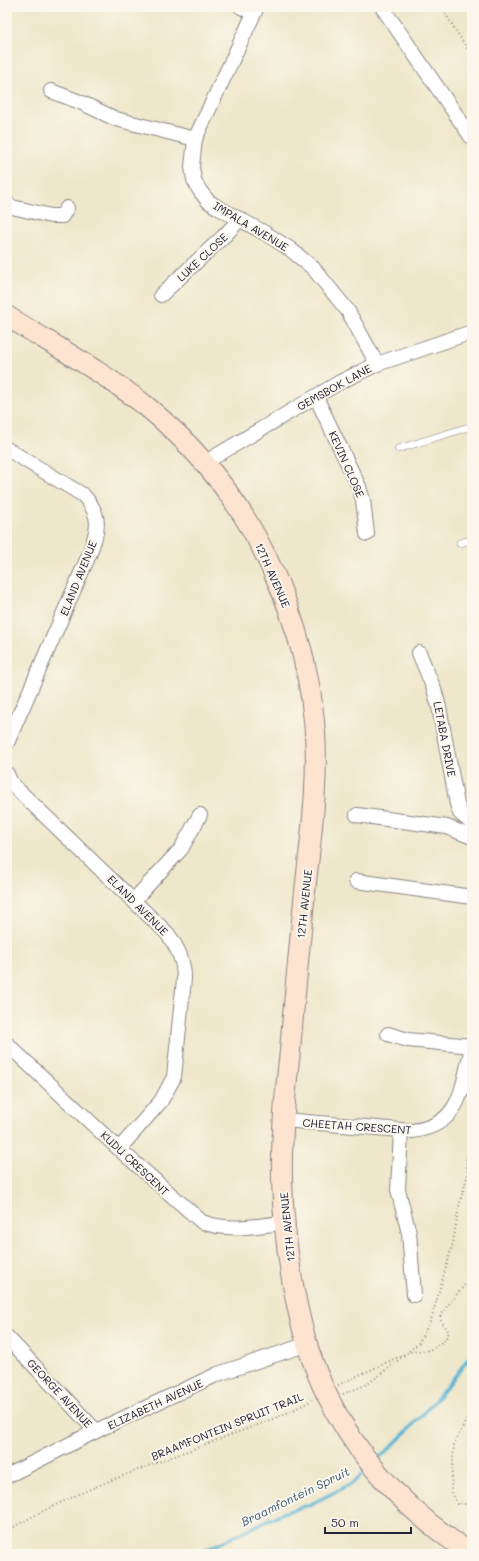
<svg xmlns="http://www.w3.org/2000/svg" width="479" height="1561" font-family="Mali,sans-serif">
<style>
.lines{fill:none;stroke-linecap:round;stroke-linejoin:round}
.stream{stroke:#57b4d5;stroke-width:3.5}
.lane-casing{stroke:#888483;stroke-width:8}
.street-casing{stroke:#888483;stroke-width:16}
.secondary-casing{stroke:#888483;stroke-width:22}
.path{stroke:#888483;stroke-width:2;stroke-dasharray:1 3;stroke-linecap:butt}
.lane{stroke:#fff;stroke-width:7}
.street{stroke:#fff;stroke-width:14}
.secondary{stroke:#fde4d1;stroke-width:20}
.labels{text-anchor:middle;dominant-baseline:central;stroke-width:4;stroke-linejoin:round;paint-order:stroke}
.street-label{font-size:11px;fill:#22223b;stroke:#fbf7ec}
.water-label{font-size:12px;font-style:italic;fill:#375c79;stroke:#fbf7ec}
</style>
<rect width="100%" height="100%" fill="#fbf7ec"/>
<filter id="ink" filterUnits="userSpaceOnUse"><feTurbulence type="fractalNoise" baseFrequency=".025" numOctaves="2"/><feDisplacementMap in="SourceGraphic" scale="8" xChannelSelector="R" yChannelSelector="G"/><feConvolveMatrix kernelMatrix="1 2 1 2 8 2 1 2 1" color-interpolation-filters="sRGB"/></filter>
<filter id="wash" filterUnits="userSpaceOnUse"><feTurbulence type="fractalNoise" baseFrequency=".012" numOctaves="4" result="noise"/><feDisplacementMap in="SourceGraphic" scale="16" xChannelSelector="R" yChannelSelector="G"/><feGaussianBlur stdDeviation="0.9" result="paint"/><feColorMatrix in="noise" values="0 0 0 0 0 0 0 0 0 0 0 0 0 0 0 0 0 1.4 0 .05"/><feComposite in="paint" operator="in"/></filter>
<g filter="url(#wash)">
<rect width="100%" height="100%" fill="#efe7cb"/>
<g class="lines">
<g class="stream">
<path d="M376 1461C413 1427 444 1394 472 1353"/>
<path d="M197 1554 283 1513 309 1505 353 1483 367 1469"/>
</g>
</g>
</g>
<g filter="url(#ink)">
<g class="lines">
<defs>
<g id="lane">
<path d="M398 449 472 426"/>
<path d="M460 543 472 540"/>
</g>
<g id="street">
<path d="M241 7 254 13"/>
<path d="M257 7 195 139 192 167 194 180 200 191 208 201 217 207 265 233 290 249 313 268 348 311 377 364"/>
<path d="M382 7 472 138"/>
<path d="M51 91 80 102 116 119 195 139"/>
<path d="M7 203 12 207 51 216H62L67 208"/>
<path d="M161 295 226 234 240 219"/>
<path d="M316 397 359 487 363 500 367 534"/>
<path d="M7 449 83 495C103 516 98 530 89 555L7 743"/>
<path d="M204 463 340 382 377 364 472 332"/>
<path d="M419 653 434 689 439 707 457 804 460 813 472 823"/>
<path d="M7 774 10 781 17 789 167 933C178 948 184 961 184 979L174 1077 161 1101 119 1149"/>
<path d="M357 815 447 827 472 837"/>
<path d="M356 881 472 897"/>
<path d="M134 900 181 849 200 815"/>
<path d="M388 1034 408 1040 472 1046"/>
<path d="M7 1044 119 1149 202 1222C229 1232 258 1226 286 1222"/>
<path d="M284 1120 412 1131C462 1125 461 1089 472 1048"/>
<path d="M401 1131 398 1190 409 1233 414 1295"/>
<path d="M7 1337 96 1431"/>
<path d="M7 1476 96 1431 218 1374 308 1344"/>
</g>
<path id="secondary" d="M7 316C53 345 103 372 146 406 190 442 229 488 256 537 287 594 308 657 314 721 320 780 310 842 304 901 299 951 294 1001 290 1051 285 1094 281 1137 282 1180 284 1247 297 1337 328 1397 360 1462 411 1515 472 1554"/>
</defs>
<use href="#lane" class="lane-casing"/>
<use href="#street" class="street-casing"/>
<use href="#secondary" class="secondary-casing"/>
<g class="path">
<path d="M441 7 472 56"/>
<path d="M409 1351 418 1344 431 1320 442 1281 453 1243 459 1206 468 1174 466 1158 472 1142"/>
<path d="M338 1385 409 1352 430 1350 445 1340 449 1332 441 1321 440 1315 472 1276"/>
<path d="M343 1394 368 1384 406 1354"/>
<path d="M472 1409 454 1444 451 1490 457 1504H469L472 1501"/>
<path d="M7 1531C72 1492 146 1467 217 1440 248 1428 283 1417 312 1400"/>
</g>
<use href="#lane" class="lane"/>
<use href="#street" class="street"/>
<use href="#secondary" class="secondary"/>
</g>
</g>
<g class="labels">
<g class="street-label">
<text transform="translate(251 226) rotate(31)">IMPALA AVENUE</text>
<text transform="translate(202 257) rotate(-43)">LUKE CLOSE</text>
<text transform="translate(334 387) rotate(-29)">GEMSBOK LANE</text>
<text transform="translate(347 464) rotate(66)">KEVIN CLOSE</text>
<text transform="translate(273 575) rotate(66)">12TH AVENUE</text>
<text transform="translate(78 578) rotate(-68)">ELAND AVENUE</text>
<text transform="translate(445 739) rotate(79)">LETABA DRIVE</text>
<text transform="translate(304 904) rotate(-84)">12TH AVENUE</text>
<text transform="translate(138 905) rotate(45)">ELAND AVENUE</text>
<text transform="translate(357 1126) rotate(4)">CHEETAH CRESCENT</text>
<text transform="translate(135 1163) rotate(43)">KUDU CRESCENT</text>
<text transform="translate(287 1227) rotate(-96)">12TH AVENUE</text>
<text transform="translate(60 1393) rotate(47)">GEORGE AVENUE</text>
<text transform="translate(155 1404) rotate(-25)">ELIZABETH AVENUE</text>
<text transform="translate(227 1426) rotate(-22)">BRAAMFONTEIN SPRUIT TRAIL</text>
</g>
<g class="water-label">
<text transform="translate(295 1496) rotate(-26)">Braamfontein Spruit</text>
</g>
</g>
<rect width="479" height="1561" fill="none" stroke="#fbf7ec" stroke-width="24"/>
<path d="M325 1527v6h86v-6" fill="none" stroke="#22223b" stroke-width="2"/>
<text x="331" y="1527" font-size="12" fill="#22223b" stroke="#fbf7ec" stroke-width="3" paint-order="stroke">50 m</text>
</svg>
